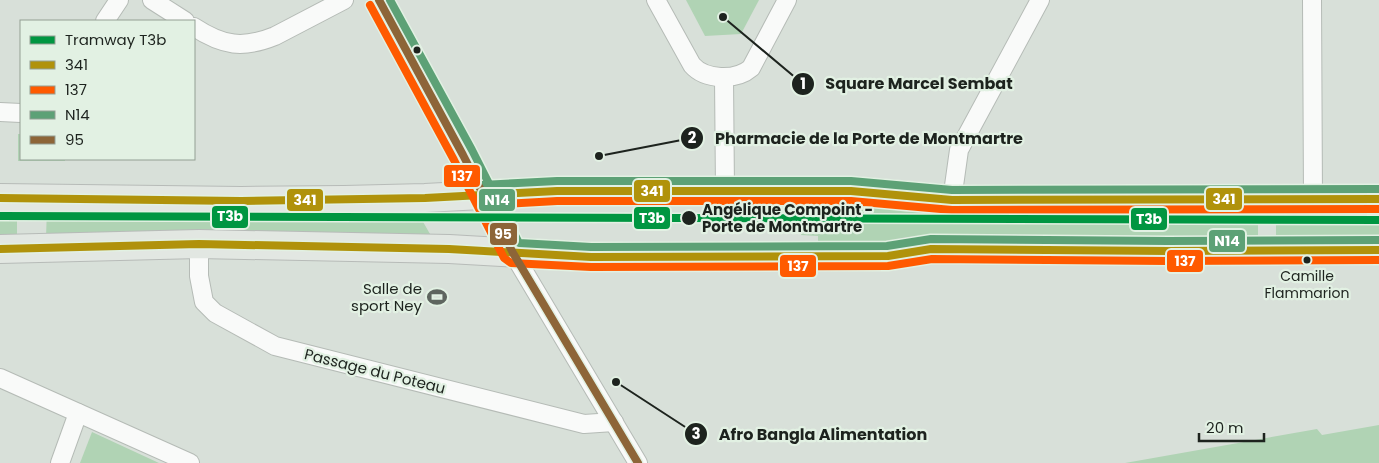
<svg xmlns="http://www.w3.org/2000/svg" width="1379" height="463" font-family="Poppins,sans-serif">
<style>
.green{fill:#b0d3b4}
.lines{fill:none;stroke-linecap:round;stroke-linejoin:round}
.minor-casing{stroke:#b5bbb6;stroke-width:20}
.tertiary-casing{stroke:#b5bbb6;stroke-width:24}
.primary-casing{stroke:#b7bbb8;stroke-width:30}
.minor{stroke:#f9faf9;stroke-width:18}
.tertiary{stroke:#f9faf9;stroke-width:21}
.primary{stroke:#e2e7e2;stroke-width:28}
.bus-1-casing{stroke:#e2f1e3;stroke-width:11}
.bus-2-casing{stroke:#e2f1e3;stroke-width:11}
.bus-3-casing{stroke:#e2f1e3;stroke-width:11}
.bus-4-casing{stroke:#e2f1e3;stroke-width:11}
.bus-1{stroke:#b0920b;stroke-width:8}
.bus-2{stroke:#ff5a00;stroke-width:8}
.bus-3{stroke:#5da176;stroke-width:8}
.bus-4{stroke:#8d6538;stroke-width:8}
.tram-1-casing{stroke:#e2f1e3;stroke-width:11}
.tram-1{stroke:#009641;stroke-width:8}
.bus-dot{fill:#1d231e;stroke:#e2f1e3;stroke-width:2}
.labels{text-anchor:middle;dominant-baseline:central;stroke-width:4.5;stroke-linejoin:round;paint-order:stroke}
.bus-label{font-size:14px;fill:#1d231e;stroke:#e2f1e3}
.stop-label{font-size:15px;font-weight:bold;fill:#1d231e;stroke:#e2f1e3;text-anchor:start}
.poi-label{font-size:15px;fill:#1d231e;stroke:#e2f1e3;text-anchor:end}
.street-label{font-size:15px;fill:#1d231e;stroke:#e2f1e3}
.leader{fill:none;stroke:#1d231e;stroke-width:2}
.callout-dot{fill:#1d231e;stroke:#e2f1e3;stroke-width:2}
.mark-label{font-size:15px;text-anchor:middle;font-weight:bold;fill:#fff}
.callout-label{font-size:16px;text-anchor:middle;font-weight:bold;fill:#1d231e;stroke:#e2f1e3;stroke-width:4.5;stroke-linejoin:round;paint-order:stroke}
.line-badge{stroke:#e2f1e3;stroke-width:2}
.badge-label{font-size:14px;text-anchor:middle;font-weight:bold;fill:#fff}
</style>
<rect width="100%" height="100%" fill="#d8e0d9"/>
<g class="green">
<path d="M686 0H759L741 34 705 36Z"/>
<path d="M18 134H21V159H65V161H18Z"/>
<path d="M817 202 875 206 900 211 931 213 1258 215V236L1138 237 922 236 871 244 818 247V236L801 235 802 214H817Z"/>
<rect x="0" y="207" width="17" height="30"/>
<path d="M47 207 103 210 418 213 430 234H411V237L46 238Z"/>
<path d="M1287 214 1379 215V239L1281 241V236L1276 237V217H1286Z"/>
<path d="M1379 425V463H1125L1317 429 1322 435Z"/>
<path d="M92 432 159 463H80Z"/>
</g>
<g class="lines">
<defs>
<g id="minor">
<path d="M152 0 185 21"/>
<path d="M656 0 692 65C705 80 736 81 751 68L787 0"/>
<path d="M1312 0 1313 198"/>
<path d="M105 21 119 0"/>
<path d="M194 27C223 46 243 49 275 36L344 0"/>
<path d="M724 78 725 191"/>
<path d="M0 112 21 113"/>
<path d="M952 200 959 150 1040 0"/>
<path d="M199 244V276L204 302 215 313 275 346 584 424 614 422"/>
<path d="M513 253 638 463"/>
<path d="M0 378 190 463"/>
<path d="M60 463 78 413"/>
</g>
<path id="tertiary" d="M379 0 463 155 513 253"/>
<g id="primary">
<path d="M0 198 241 201 344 200 425 198 557 191H851L952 200 1379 199"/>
<path d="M0 249 199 244 449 249 591 257 888 256 908 252 931 249 1168 251 1379 250"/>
</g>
</defs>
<use href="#minor" class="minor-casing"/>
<use href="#tertiary" class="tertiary-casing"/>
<use href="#primary" class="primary-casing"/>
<use href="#minor" class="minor"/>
<use href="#tertiary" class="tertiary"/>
<use href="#primary" class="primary"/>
<defs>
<g id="bus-1">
<path d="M0 198 241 201 425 198 557 191H851L952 200 1379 199"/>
<path d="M0 249 199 244 449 249 591 257 888 256 931 249 1168 251 1379 250"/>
</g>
<g id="bus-2">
<path d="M370 5 454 160 504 258 511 263 591 267 888 266 932 259 1168 261 1379 260"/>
<path d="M484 205 557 201H851L952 210 1379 209"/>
</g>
<g id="bus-3">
<path d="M390 0 472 150 519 243 591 247 887 246 931 239 1168 241 1379 240"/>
<path d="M482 185 557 181H851L952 190 1379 189"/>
</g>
<path id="bus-4" d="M379 0 463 155 513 253 638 463"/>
</defs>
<use href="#bus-1" class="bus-1-casing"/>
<use href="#bus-2" class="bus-2-casing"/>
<use href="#bus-3" class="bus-3-casing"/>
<use href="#bus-4" class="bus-4-casing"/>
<use href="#bus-1" class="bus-1"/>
<use href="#bus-2" class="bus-2"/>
<use href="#bus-3" class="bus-3"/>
<use href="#bus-4" class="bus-4"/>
<defs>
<path id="tram-1" d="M0 216 1379 220"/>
</defs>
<use href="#tram-1" class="tram-1-casing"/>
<use href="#tram-1" class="tram-1"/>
</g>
<defs>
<symbol id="stadium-bare" viewBox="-9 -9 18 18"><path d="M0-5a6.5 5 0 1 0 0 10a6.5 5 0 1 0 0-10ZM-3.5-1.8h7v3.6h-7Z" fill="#5e655f" stroke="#e2f1e3" stroke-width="2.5" paint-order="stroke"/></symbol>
</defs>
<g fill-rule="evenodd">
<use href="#stadium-bare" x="423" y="283" width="28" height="28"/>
</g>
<g class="bus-dot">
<circle cx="417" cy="50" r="4.5"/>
<circle cx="689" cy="218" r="8"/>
<circle cx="1307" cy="260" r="4.5"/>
</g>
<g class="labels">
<g class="bus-label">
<text x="1307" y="276">Camille<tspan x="1307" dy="17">Flammarion</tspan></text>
</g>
<g class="stop-label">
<text x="702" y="209">Angélique Compoint -<tspan x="702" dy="17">Porte de Montmartre</tspan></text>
</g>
<g class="poi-label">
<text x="422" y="288">Salle de<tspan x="422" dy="17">sport Ney</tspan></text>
</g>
<g class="street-label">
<text transform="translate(375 371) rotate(14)">Passage du Poteau</text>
</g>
</g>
<path class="leader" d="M723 17L803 84M599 156L692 138M616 382L696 434"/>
<g class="callout-dot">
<circle cx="723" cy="17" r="5"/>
<circle cx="599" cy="156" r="5"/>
<circle cx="616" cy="382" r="5"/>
<circle cx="803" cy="84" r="12"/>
<circle cx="692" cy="138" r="12"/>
<circle cx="696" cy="434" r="12"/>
</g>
<g class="mark-label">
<text x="803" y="89">1</text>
<text x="692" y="143">2</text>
<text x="696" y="439">3</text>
</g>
<g class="callout-label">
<text x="919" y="89">Square Marcel Sembat</text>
<text x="869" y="144">Pharmacie de la Porte de Montmartre</text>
<text x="823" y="440">Afro Bangla Alimentation</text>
</g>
<g class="line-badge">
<rect x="443" y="164" width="38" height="24" rx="5" fill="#ff5a00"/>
<rect x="633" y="179" width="38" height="24" rx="5" fill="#b0920b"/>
<rect x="1205" y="187" width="38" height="24" rx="5" fill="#b0920b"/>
<rect x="478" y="188" width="38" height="24" rx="5" fill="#5da176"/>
<rect x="286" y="188" width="38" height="24" rx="5" fill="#b0920b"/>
<rect x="211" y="205" width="38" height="24" rx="5" fill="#009641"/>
<rect x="633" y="206" width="38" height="24" rx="5" fill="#009641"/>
<rect x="1130" y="207" width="38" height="24" rx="5" fill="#009641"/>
<rect x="489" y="222" width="29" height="24" rx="5" fill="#8d6538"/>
<rect x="1208" y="229" width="38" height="24" rx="5" fill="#5da176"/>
<rect x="1166" y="249" width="38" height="24" rx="5" fill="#ff5a00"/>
<rect x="779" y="254" width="38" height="24" rx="5" fill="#ff5a00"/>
</g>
<g class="badge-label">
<text x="462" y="181">137</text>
<text x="652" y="196">341</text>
<text x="1224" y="204">341</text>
<text x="497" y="205">N14</text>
<text x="305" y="205">341</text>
<text x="230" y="221">T3b</text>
<text x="652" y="223">T3b</text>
<text x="1149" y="224">T3b</text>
<text x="503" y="239">95</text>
<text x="1227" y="246">N14</text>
<text x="1185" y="266">137</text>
<text x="798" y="271">137</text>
</g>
<rect x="20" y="20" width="175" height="140" fill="#e2f1e3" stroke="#939f94"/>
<rect x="30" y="36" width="25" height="8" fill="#009641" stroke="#939f94"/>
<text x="65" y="45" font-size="15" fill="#1d231e">Tramway T3b</text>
<rect x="30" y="61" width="25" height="8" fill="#b0920b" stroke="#939f94"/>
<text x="65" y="70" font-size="15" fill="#1d231e">341</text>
<rect x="30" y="86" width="25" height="8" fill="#ff5a00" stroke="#939f94"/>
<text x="65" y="95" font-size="15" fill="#1d231e">137</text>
<rect x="30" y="111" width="25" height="8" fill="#5da176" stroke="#939f94"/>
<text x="65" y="120" font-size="15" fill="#1d231e">N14</text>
<rect x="30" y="136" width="25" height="8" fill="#8d6538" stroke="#939f94"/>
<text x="65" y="145" font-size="15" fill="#1d231e">95</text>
<path d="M1199 433v8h65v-8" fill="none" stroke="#1d231e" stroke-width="2.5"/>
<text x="1206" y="433" font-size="15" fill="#1d231e" stroke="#e2f1e3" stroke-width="4" paint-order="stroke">20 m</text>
</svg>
